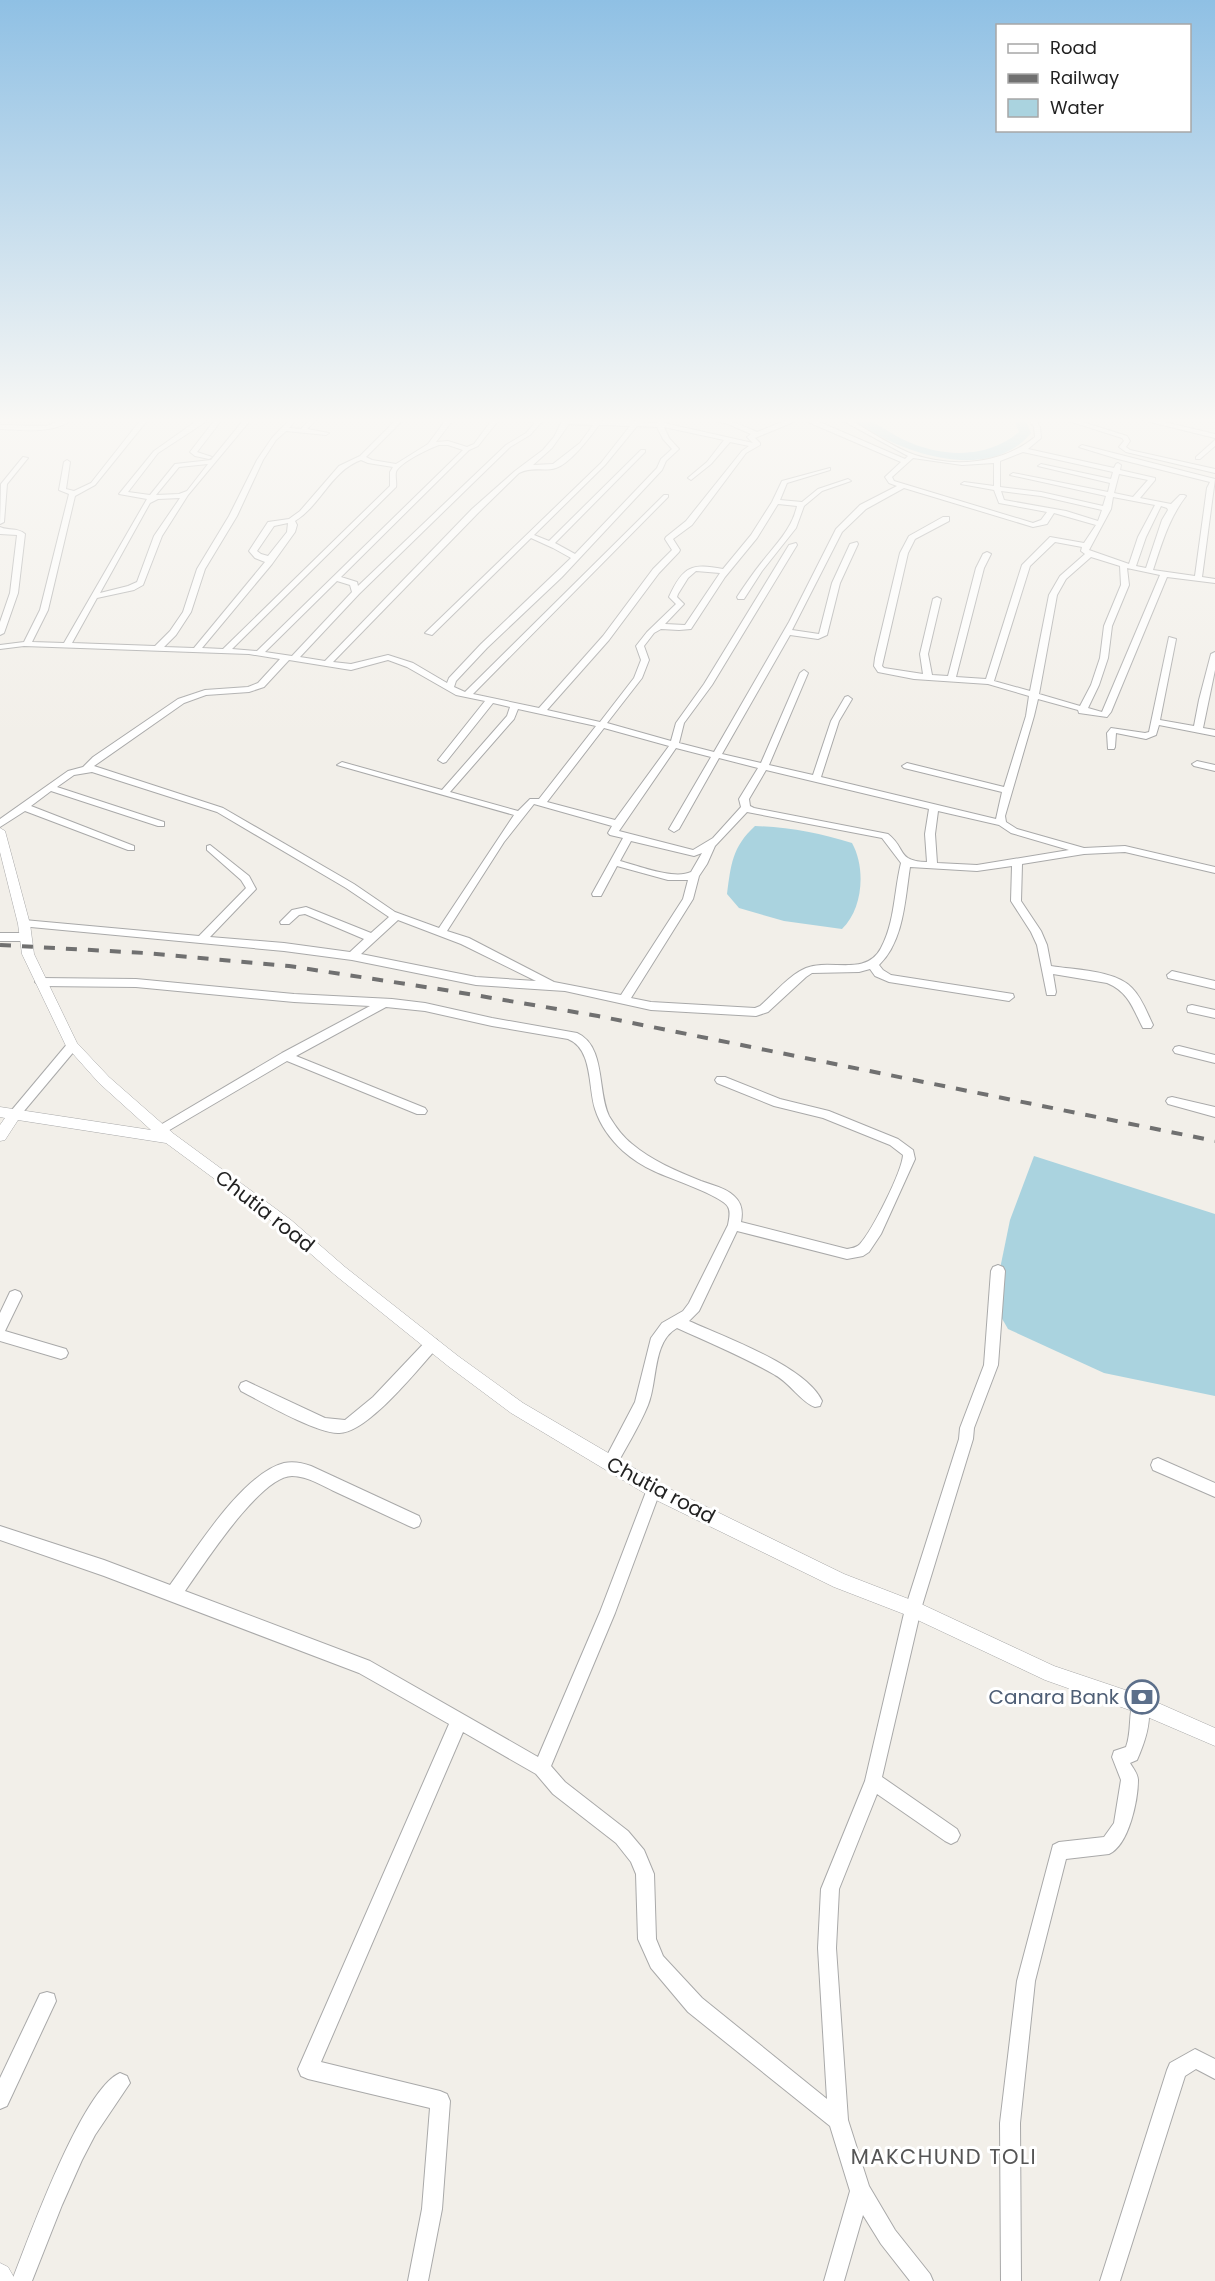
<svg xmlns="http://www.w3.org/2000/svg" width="1215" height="2281" font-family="Poppins,sans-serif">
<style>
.water{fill:#aad3df}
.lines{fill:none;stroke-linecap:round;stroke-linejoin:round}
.river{fill:#aad3df;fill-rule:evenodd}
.minor-casing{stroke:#a9a9a9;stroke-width:2}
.tertiary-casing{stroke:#a9a9a9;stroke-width:1}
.minor{fill:#fff;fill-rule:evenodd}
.tertiary{fill:#fff;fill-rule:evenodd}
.rail{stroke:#707070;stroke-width:4;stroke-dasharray:11 11;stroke-linecap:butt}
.labels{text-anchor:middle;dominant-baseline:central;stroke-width:6;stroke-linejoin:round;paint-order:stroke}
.near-street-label{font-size:20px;fill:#222;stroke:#fff}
.near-service-label{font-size:20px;fill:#4e5e75;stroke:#fff;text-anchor:end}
.near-neighbourhood-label{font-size:21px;letter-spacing:1.5px;fill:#555;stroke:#fff}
</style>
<rect width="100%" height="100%" fill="#f2efe9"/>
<g class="water">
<path d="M755 826C789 827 820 833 852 843 866 868 863 909 842 929L784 921 739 908 727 894C731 865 732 847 755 826Z"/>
<path d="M1034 1156 1215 1214V1396L1104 1373 1008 1329 993 1303 1010 1220Z"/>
</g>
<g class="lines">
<path class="river" d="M849 417C871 417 884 430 904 440 940 457 987 460 1019 432L1013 417H1024L1031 433C992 480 916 457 872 432 864 427 855 423 849 417Z"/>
<defs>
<g id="minor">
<path d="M68 417H76C54 435 26 430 0 429V425L47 426Z"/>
<path d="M143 417H150L95 485 75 496 48 610 32 642 64 643 147 499 119 494 154 451 195 422 168 417H190L207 421 158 453 128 492 150 495 175 464 211 460 246 417H253L188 495 162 536 143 585 134 590 97 598 72 643 155 646 170 631 183 612 197 569 229 516 257 460 272 438 292 417H299L289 428 301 429 312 417H319L307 429 329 433 326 435 286 431 276 440 263 460 237 516 205 569 191 612 176 635 164 647 194 648 265 562 255 558 249 551 268 522 289 519 300 511 339 466 360 456 399 417H406L366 457 372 460 396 464 428 444 448 417H483L453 420 436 442 448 441 467 447 474 444 494 417H501L478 446 469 450 341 577 357 582 358 586 506 445 526 433 535 423 514 417H526L536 421 539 417H546L530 435 510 447 359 594 300 657 325 661 472 509 515 471 543 450 554 437 561 423 568 420 634 422 637 417H644L640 422 658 423 661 418 671 417 664 423 753 443 747 437 751 434 728 424 700 417C722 417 737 423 757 432L794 417H808L905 459 908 456 836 417H845C865 428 894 448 915 455 955 468 1002 464 1035 437L1034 427 1027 417H1034L1040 427 1041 438 1028 449 1114 468 1116 464 1118 463 1121 465 1120 470 1155 478V480L1140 498 1171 504 1180 495H1184L1186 496C1169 518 1162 543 1153 570L1195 576 1207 488 1210 482 1118 459 1079 447 1082 445 1215 479 1202 577 1215 579V583L1167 577 1111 712 1107 717 1079 713 1078 710 1038 699 1034 716 1005 816 1006 822 1017 829 1084 848 1125 846 1215 867V873L1125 852 1084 854 1022 864 1021 901 1041 931 1047 945 1051 966C1074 970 1116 970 1132 988 1142 998 1147 1013 1153 1025L1151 1028H1143C1133 1009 1129 992 1107 983L1053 974 1056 992 1055 995H1047L1037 945 1031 932 1011 901 1012 866 977 871 910 867C905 899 904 941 879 965L883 970 891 975 1013 994 1014 997 1009 1001 889 982 875 976 870 969 859 972 812 973 806 977 768 1012 756 1016 651 1010 565 991 476 985 352 960 284 951 20 926 19 924 20 922 24 920 199 936 246 888 241 880 207 850V846L210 845 249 876 256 889 210 937 284 943 350 952 364 939 305 914 299 915 289 924H281L280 922 292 910 306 907 371 933 389 917 346 888 217 812 92 772 74 775 57 787 164 822V826H158L51 791 31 806 134 846V850H128L25 811 0 827V819L68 771 83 767 93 757 178 699 205 690 248 687 258 683 280 659 249 654 24 646 0 649V645L24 642 40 610 69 494 59 490 64 462 67 460 70 462 66 489 74 491 91 483ZM801 419 901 462 885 477 889 483 897 486 860 505 836 529 789 622 714 752 679 743 684 723 712 685 797 545 796 543 789 545 704 684 676 723 671 741 607 723 642 678 649 660 644 646 654 633 661 629 679 630 691 629 725 577 757 538 778 504 797 506C792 529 776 544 762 562 753 573 745 585 737 597L738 599H744L762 571 796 528 804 506 822 491 851 481 848 479 818 489 802 502 780 500 787 483 830 470V468L782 481 772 502 751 535 723 569C692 563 683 566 669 597L676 604 647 632 636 646 641 660 634 678 600 722 547 710 609 640 659 573 679 552 680 550 673 539 692 525 746 453 760 445V443L755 438ZM569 424 593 425 580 443 553 464 533 465 552 448ZM599 425 630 426 601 463 425 633 432 635 531 538 553 548 571 558 481 644 449 678 447 683 413 663 388 655 351 664 333 662 478 513 519 473C533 466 543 472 556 468 571 463 590 437 599 425ZM637 426 657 427 663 439 672 449 661 459 657 468 575 554 555 543 645 452V450H641L549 541 534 535 605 465ZM664 427 724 440 707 462 689 477 688 478 691 480 711 464 730 442 749 446 742 451 686 521 666 537 665 539 672 550 653 569 603 636 539 708 473 694 668 497V495H664L465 692 454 687 456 681 487 648 562 577 662 470 666 461 679 449 669 438ZM439 445H448L463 450 257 651 232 649 396 487C397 483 395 477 396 472 399 463 430 448 439 445ZM1023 452 1113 472 1111 479 1041 464 1038 466 1110 483 1108 492 1013 473 1010 475 1106 496 1103 506 1041 492 1000 487V461ZM913 458 962 465 994 463V486L964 482 961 484 994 490 999 503 1047 512 1041 520 1033 523 894 481 892 477ZM361 460 368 463 393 467 390 472V486L223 649 202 648 272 564 295 532 297 525 295 521C321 505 331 471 361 460ZM208 464 187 491 179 494 156 495 179 467ZM1119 474 1148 480 1133 497 1114 493ZM904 488 1033 527 1047 524 1054 513 1096 525 1084 543 1050 537 1022 565 986 679 956 677 984 568 991 554 987 552 983 554 976 568 948 676 932 675 928 654 941 599 937 597 933 599 920 654 923 674 884 668 882 666 908 553 915 539 949 521V517H943L909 536 900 553 875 658 874 666 878 672 914 679 988 684 1029 696 1026 716 1004 787 907 763 902 766 904 768 1002 792 996 819 821 777 839 721 852 699 848 696 845 697 831 721 813 775 769 765 808 673 804 670 800 673 761 763 722 754 790 635 818 639 827 635 840 583 858 544 857 542 850 544 832 583 819 634 792 630 842 532 866 509ZM1001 491 1041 496 1102 510 1098 521 1066 511 1004 500ZM1113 497 1155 505 1138 537 1129 564 1089 550 1111 509ZM180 498 154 536 137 582 128 586 100 593 150 503 158 499ZM1161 506 1167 508 1168 510 1162 520 1146 568 1136 566 1146 537ZM288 523 287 532 268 556 261 554 257 551 274 526ZM1055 542 1082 547 1081 551 1085 554 1060 576 1049 595 1030 691 994 681 1030 566ZM1091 557 1120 566 1121 585 1104 626 1100 658 1091 685 1080 706 1039 694 1057 595 1066 579ZM1127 568 1160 575 1102 712 1088 708 1099 685 1108 658 1112 626 1129 585ZM696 571 720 573 685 625 665 624 684 604 677 597 678 594 688 578ZM337 581 350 585 352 592 292 656 265 652ZM289 660 351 670 388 660 407 667 456 695 485 701 438 760 443 763 446 762 493 703 510 707 507 716 442 790 342 762 337 765 514 815 439 928 395 912 354 884 223 808 94 766 184 703 206 695 249 692 264 687ZM518 709 596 726 539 799H530L518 811 450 792 514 719ZM604 728 669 746 615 820 547 802ZM676 748 711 757 669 829 674 832 679 829 719 758 758 768 739 799 741 807 713 838 693 850 619 831ZM766 770 929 809 925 834 927 862C896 861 907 849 888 834L754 808 750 806 749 799ZM534 804 612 826 608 833 610 835 623 838 592 894 593 896H601L617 866 668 880H688L683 899 621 995 554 982 469 938 447 931 504 842ZM938 811 999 825 1011 833 1069 850 977 865 937 863 935 834ZM747 812 882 838 901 863C894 891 895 922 881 948 866 977 830 958 806 968 789 975 774 994 760 1006L755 1008 651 1002 631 998 693 899 699 876 707 864 715 846ZM631 841 694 856 702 853 691 872C674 880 639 866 620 861ZM398 920 461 944 536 981 476 977 361 954Z"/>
<path d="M217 417H224L197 452 212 457 209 459 195 456 190 452Z"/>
<path d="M1067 417 1127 436 1130 441 1126 447 1130 450 1215 469V473L1126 452 1119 447 1124 441 1122 438 1059 418Z"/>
<path d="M1143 417 1215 434V438L1134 418Z"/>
<path d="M1204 417 1215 418V422L1205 418Z"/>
<path d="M1215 440V446L1200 459H1196V457Z"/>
<path d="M23 457 28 458 7 484 4 522 0 524 1 484Z"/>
<path d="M0 527C8 531 17 527 25 534L18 593 4 633 0 635V622L10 593 17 535 0 534Z"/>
<path d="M1169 637 1176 639 1160 720 1194 726 1199 700 1211 654 1215 652V670L1203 728 1215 730V736L1159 725 1156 735 1146 739 1116 733 1115 747 1114 749H1108L1107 733 1111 728 1145 733 1149 732Z"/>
<path d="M1197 761 1215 765V771L1194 766 1192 764Z"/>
<path d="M0 933H26L31 937 26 941H0Z"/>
<path d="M1172 971 1215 981V989L1168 978 1167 975Z"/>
<path d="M40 978 136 979 294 994 392 999 425 1003 492 1018 577 1033C606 1046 597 1091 609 1116 615 1126 623 1137 632 1144 652 1161 677 1171 701 1181 712 1185 726 1188 734 1196 742 1203 743 1212 741 1222L847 1249C852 1248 856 1248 860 1244 872 1231 902 1172 903 1155L890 1145 823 1118 774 1106 717 1083 715 1080 717 1077H725L780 1099 829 1111 898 1139 913 1150 915 1159 881 1234 869 1252 863 1256 847 1259 737 1231 699 1311 689 1321C724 1337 806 1366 822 1401L820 1406 815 1407C801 1402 790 1383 775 1375 744 1357 710 1343 677 1328 652 1342 658 1381 648 1405 639 1427 626 1447 615 1468L610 1470 605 1468 603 1463 635 1402 651 1338 662 1323 683 1311 689 1303 728 1225C729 1219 731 1212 728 1207 723 1196 668 1178 654 1171 643 1166 632 1159 623 1151 611 1140 600 1125 595 1109 588 1087 593 1049 568 1039L492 1026 425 1011 386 1007 296 1056 425 1108 427 1111 425 1114H417L287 1061 161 1135 157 1133 155 1130 157 1127 282 1053 370 1006 294 1002 136 987 40 986 35 982Z"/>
<path d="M1192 1005 1215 1010V1018L1188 1012 1187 1009 1188 1006Z"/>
<path d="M72 1042 78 1046 76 1049 19 1117H11L9 1114 11 1111 68 1043Z"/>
<path d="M1179 1046 1215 1055V1063L1175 1053 1173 1050 1175 1047Z"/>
<path d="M1172 1097 1215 1107V1117L1168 1104 1166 1101 1168 1098Z"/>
<path d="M998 1265 1003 1267 1005 1271 998 1365 974 1428 973 1439 921 1609 882 1777 957 1829 960 1835 957 1841 951 1844 945 1841 877 1794 839 1889 836 1948 848 2120 869 2186 895 2230 930 2274 933 2281H910L881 2244 863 2215 844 2281H824L850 2191 830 2126 688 2012 651 1968 638 1939 636 1874 631 1862 616 1843 553 1794 536 1774 463 1732 321 2062 440 2091 447 2094 450 2101 442 2209 428 2281H408L422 2209 430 2108 308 2079 301 2076 298 2069 449 1724 359 1673 104 1576 0 1540V1526L104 1560 170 1585C195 1551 242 1474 284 1463 293 1461 303 1463 311 1466L419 1516 421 1521 419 1526 414 1528 409 1526C385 1515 362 1504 338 1493 324 1487 308 1476 292 1476 260 1476 203 1566 185 1591L370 1661 538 1757 600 1612 649 1484 654 1482 659 1484 661 1489 615 1613 551 1766 565 1782 628 1831 644 1850 654 1874 656 1939 663 1956 702 1998 827 2099 818 1948 821 1889 865 1781 905 1609 959 1439 960 1428 984 1365 991 1271 993 1267Z"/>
<path d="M15 1290 20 1292 22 1296 5 1331 66 1349 68 1353 66 1357 61 1359 0 1341V1313L10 1292Z"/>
<path d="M432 1338 437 1340 439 1344 437 1348C418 1369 366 1435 338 1433 314 1432 264 1403 241 1391L239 1387 241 1383 246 1381 325 1418 345 1420 373 1397 427 1340Z"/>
<path d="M1158 1458 1215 1483V1497L1153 1470 1151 1465 1153 1460Z"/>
<path d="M1140 1696 1146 1698C1154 1717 1145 1742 1137 1760L1130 1763C1133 1768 1138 1774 1138 1780 1138 1800 1129 1845 1109 1854L1066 1859 1035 1981 1020 2123 1021 2281H1001L1000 2123 1017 1981 1053 1845 1059 1842 1104 1837 1114 1823 1121 1780 1112 1757 1114 1751 1126 1747C1132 1731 1128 1714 1134 1698Z"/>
<path d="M47 1992 54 1994 56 2001 7 2106 0 2109V2078L40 1994Z"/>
<path d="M1195 2049 1215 2059V2079L1196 2069 1185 2076 1120 2281H1100L1167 2070 1170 2063Z"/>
<path d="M120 2073 127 2076 130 2083 95 2135 82 2160 62 2205 32 2281H12C28 2240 82 2089 120 2073Z"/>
</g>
<g id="tertiary">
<path d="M0 828 5 831 30 924 34 954 77 1043 109 1077 174 1134 291 1220 345 1267 458 1356 523 1403 668 1488 844 1574 919 1603 1054 1666 1140 1695 1215 1728V1746L1138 1713 1045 1680 909 1616 834 1587 656 1500 511 1413 448 1366 335 1275 281 1228 166 1143 18 1120 5 1140 0 1141V1125L5 1118 0 1117V1107L151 1130 99 1083 66 1046 22 954 18 924 0 852Z"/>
<path d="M0 2263 8 2267 16 2281H0Z"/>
</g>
</defs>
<use href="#minor" class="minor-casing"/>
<use href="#tertiary" class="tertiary-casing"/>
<use href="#minor" class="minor"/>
<use href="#tertiary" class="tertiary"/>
<path class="rail" d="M0 945 145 953 289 966 445 990 598 1016 1215 1141"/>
</g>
<linearGradient id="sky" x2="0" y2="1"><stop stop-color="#8fc0e4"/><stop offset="0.57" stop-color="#f9f8f5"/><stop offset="1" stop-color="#f9f8f5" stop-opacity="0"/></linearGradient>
<rect width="1215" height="737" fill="url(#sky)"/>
<defs>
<symbol id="bank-ring" viewBox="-11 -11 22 22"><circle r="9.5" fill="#fff" stroke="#5c6f8a" stroke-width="1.5"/><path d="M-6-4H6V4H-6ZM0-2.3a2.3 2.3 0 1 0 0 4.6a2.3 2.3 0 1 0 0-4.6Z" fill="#5c6f8a"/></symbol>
</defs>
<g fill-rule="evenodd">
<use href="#bank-ring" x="1123" y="1678" width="38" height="38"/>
</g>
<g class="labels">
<g class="near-street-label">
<text transform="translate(265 1211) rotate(38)">Chutia road</text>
<text transform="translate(661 1490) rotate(28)">Chutia road</text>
</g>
<g class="near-service-label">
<text x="1119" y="1697">Canara Bank</text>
</g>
<g class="near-neighbourhood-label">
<text x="944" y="2156">MAKCHUND TOLI</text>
</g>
</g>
<rect x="996" y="24" width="195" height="108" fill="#ffffff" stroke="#a7a7a7" stroke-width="1.5"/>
<rect x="1008" y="44" width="30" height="9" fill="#ffffff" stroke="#a7a7a7" stroke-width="1.5"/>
<text x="1050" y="54" font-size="18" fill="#222222">Road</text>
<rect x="1008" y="74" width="30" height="9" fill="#707070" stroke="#a7a7a7" stroke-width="1.5"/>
<text x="1050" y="84" font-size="18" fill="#222222">Railway</text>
<rect x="1008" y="99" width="30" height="18" fill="#aad3df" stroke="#a7a7a7" stroke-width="1.5"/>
<text x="1050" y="114" font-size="18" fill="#222222">Water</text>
</svg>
